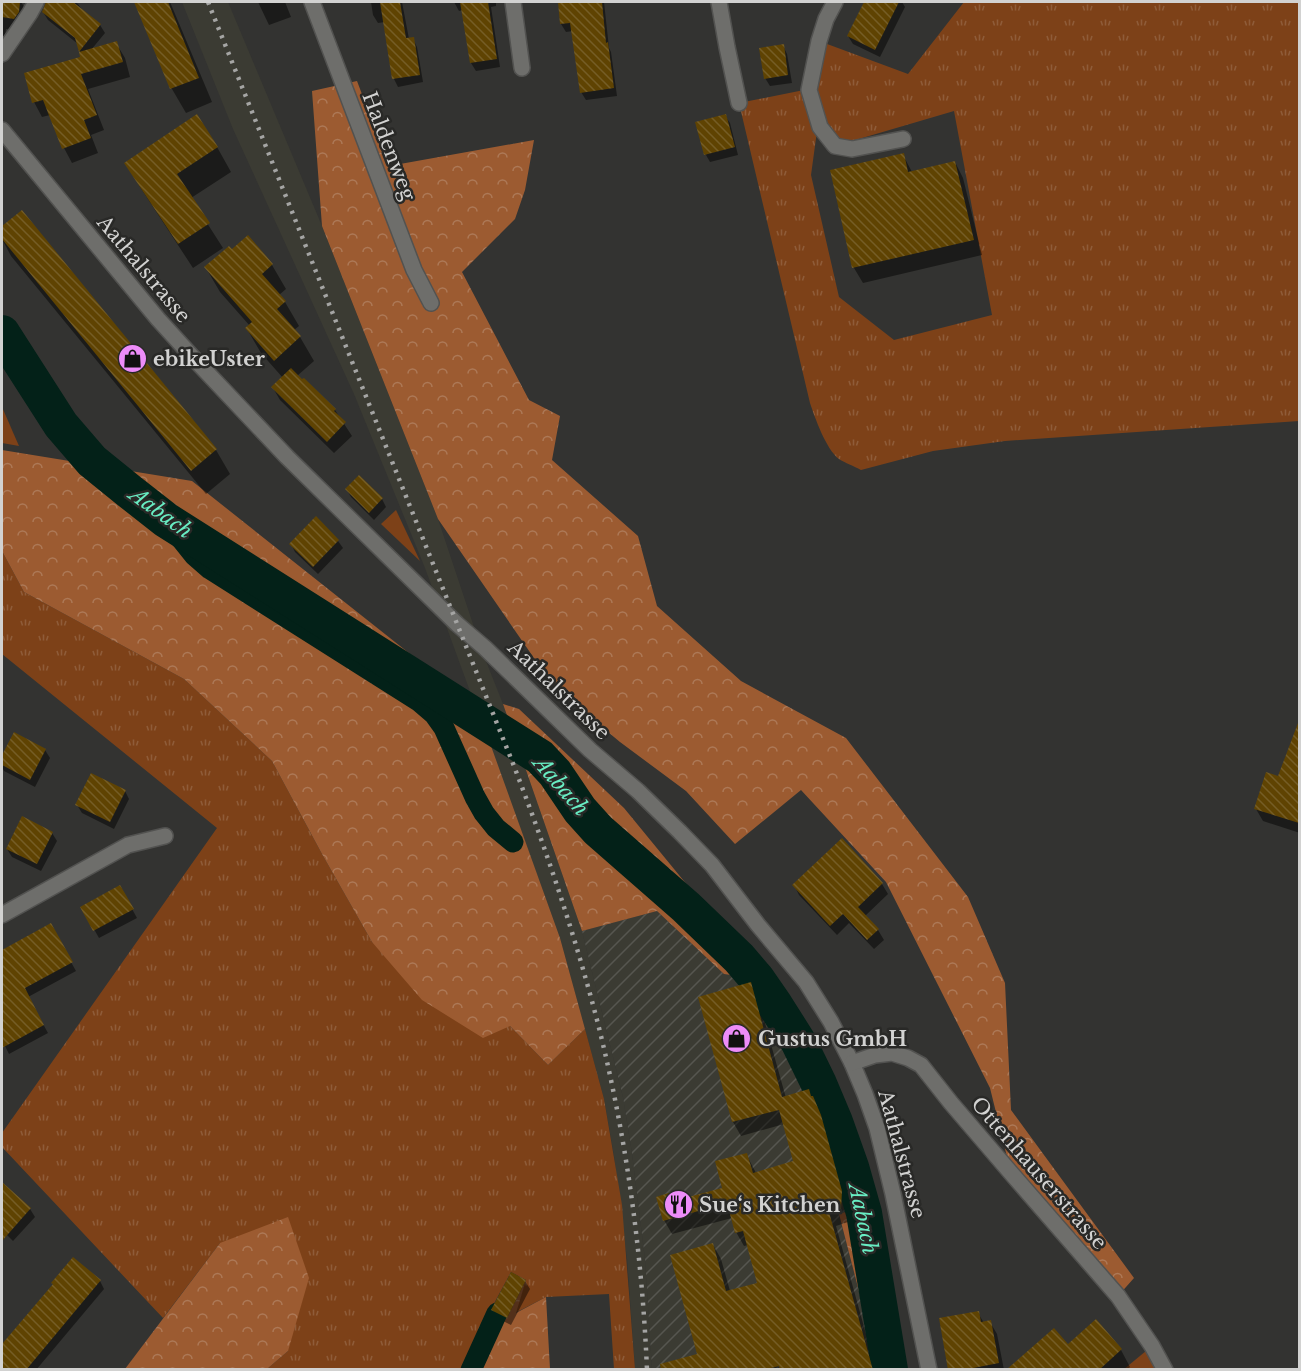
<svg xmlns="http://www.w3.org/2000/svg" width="1301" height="1371" font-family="'Libre Baskerville',serif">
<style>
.built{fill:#3b3b33}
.industrial{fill:url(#industrial-furrows)}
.grass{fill:url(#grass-tufts);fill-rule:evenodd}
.forest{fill:url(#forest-crowns)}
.green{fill:#7d4118}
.shadow{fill:#0007}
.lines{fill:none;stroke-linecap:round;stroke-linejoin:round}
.canal{stroke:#032118;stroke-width:21}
.river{stroke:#032118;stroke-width:36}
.building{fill:url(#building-back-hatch)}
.street-casing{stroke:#525250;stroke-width:18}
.secondary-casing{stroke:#525250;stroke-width:18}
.street{stroke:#6e6e6b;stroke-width:15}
.secondary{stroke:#6e6e6b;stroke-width:15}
.rail{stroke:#a5a5a4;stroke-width:4.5;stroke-dasharray:3 6;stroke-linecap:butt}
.labels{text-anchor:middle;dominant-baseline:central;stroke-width:5;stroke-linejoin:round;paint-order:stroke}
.street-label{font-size:20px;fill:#d2d2d1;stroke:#292927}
.poi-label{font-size:20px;font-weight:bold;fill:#d2d2d1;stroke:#292927;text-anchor:start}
.water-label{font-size:21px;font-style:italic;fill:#68edc3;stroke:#292927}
</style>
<defs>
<pattern id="industrial-furrows" width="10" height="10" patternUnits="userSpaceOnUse" patternTransform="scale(1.5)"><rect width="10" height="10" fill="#3b3b33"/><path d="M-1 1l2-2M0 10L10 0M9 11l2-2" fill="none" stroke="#565650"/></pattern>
<pattern id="grass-tufts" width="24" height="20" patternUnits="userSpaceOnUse" patternTransform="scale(1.5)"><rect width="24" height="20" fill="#7d4118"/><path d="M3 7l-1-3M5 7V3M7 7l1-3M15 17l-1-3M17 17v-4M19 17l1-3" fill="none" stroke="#8f5c39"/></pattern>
<pattern id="forest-crowns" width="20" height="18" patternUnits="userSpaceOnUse" patternTransform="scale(1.5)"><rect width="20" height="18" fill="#9c5b31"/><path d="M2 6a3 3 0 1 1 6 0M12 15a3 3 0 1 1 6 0" fill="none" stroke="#ad7957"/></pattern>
<pattern id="building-back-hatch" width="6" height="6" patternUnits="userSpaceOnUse" patternTransform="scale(1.5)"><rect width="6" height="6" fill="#5f4302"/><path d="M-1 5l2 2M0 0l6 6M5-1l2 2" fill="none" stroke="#755d26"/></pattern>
</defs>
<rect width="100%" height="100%" fill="#333331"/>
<path class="built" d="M182 2H228L322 226 438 519 482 651 503 704 582 931 623 1097 632 1153 645 1259 652 1369H635L627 1259 614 1156 604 1099 560 938 425 568 354 394 233 129Z"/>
<path class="industrial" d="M657 911 724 974 757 979 821 1097 852 1211 839 1215 879 1369H652L645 1259 632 1153 623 1097 582 931Z"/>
<g class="grass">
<path d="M964 2H1299V421L1005 441 933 451 861 470C854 466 845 463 839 459 826 449 815 418 810 403L739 103 809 89 819 41 908 74ZM954 111 992 315 894 340 839 297 811 175 817 131 835 146Z"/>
<path d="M2 551 24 592 184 679 272 761 322 854 372 942 510 1026 548 1065 585 1029 604 1099 622 1205 635 1369H614L609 1294 546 1297 515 1313 526 1280 511 1272 491 1309 497 1313 471 1369H267L288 1351 220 1243 163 1318 2 1147V1133L217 828 2 654Z"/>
<path d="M1152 1346 1165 1370H1123Z"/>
</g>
<g class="forest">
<path d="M357 81 389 166 534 140 525 190 515 219 462 272 529 400 560 416 552 460 638 536 657 606 741 681 846 738 968 897 1005 983 1011 1110 1134 1278 1118 1296 1011 1173 990 1088 886 882 801 790 735 844 686 791 620 742 554 687 438 519 322 226 312 91Z"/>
<path d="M2 450 192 481 477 707 560 938 585 1029 548 1065 510 1026 483 1038 422 1000 372 942 322 854 272 761 184 679 24 592 2 551Z"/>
<path d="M503 704 519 709 624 808 697 897 736 936 771 976 786 998 829 1072 843 1107 854 1141 876 1214 901 1369H879L839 1214 852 1210 821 1097 757 979 724 974 657 911 582 931Z"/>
<path d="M288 1217 309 1278 288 1351 267 1369H125L220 1243Z"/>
<path d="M526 1280 516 1313 546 1297 550 1369 471 1370 497 1313 507 1318Z"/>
</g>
<g class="green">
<path d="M2 407 19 446 2 443Z"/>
<path d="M396 510 420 561 381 524Z"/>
</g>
<g class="shadow">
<path d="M2 2H21L27 11 21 31 6 29 2 57Z"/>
<path d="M47 2H75L78 4 82 10 100 25 105 33 91 50 116 43 125 58 130 77 88 89 104 130 91 135 98 153 72 163 64 148 50 115 42 117 34 102 82 59 78 44 48 20 43 12 46 7Z"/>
<path d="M136 2H170L212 102 186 113 172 89Z"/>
<path d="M258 2H285L291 17 269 25Z"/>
<path d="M371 2H402L409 39H413L417 47 423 82 398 87 394 79 385 22 378 23 373 15Z"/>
<path d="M454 2H496V6L491 7 500 67 476 71 471 63 463 10 459 11Z"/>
<path d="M559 2H604L609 48 611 52 617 96 586 100 581 92 573 31 566 32 561 24Z"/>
<path d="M866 2H902L905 7 880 57 853 44 848 36Z"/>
<path d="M783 46 787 54 792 83 770 86 765 78Z"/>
<path d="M725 116 730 123 738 155 710 162 706 155Z"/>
<path d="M217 147 231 172 191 198 223 248 193 268 140 187 126 163Z"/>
<path d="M903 155 912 172 955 162 963 178 982 255 863 283 854 268 832 171Z"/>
<path d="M22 212 216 450 230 474 206 494 11 256 2 239V228Z"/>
<path d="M232 251 272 265 286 289 279 295 285 302 299 326 294 330 300 337 314 361 297 376 335 410 352 436 334 453 280 400 273 388 283 378 261 353 247 329 250 326 220 292 206 268Z"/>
<path d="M347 490 382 499 386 507 374 520 351 497Z"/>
<path d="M338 541 343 548 318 574 295 552 291 544Z"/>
<path d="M15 734 45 750 50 758 35 787 4 771 2 767V759Z"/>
<path d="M1291 745 1300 748V833L1263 821 1256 809 1279 778Z"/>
<path d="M125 791 129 799 114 829 82 813 77 805Z"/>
<path d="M52 833 57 841 41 871 12 857 7 849Z"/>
<path d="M842 841 882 884 888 894 865 916 878 930 884 940 874 949 849 923 837 935 799 895 794 885Z"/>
<path d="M120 887 137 918 99 938 82 908Z"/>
<path d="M50 925 76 971 28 997 48 1033 9 1054 2 1040V951Z"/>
<path d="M750 984 758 998 786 1098 808 1091 820 1111 828 1130 849 1207 848 1222 836 1226 876 1370H675L699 1355 713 1245 721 1259 730 1291 758 1284 748 1245 744 1246 736 1232 732 1218 672 1234 664 1220 678 1192 682 1201 724 1189 746 1154 756 1173 795 1163 784 1124 741 1136 733 1122Z"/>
<path d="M5 1187 30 1209 35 1217 13 1241 2 1230V1191Z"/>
<path d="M100 1281 104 1289 36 1370H2V1346L54 1284Z"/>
<path d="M525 1281 530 1289 511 1325 497 1318 493 1310Z"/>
<path d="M978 1313 984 1323 990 1322 997 1334 1004 1370H950Z"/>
<path d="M1096 1321 1121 1350 1130 1367 1127 1370H1014L1067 1346Z"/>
</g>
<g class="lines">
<g class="canal">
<path d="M166 520 194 555 210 569 420 702 434 714 444 728 475 797 484 813 496 828 513 842"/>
<path d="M471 1370 497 1313"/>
</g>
<path class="river" d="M2 333 61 425 92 461 129 491 166 520 540 757 555 773 580 810 598 830 686 907 739 958 757 979 775 1005 799 1043 819 1084 835 1122 851 1167 864 1213 890 1370"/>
</g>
<g class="building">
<path d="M2 2H20L19 12 14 19 2 17Z"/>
<path d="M46 2H73L101 24 79 52 75 38 42 12Z"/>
<path d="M134 2H168L199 78 170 89Z"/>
<path d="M380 2H400L406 38 414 37 420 75 392 79Z"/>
<path d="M460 2H488L497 59 470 63Z"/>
<path d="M558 2H602L606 43 608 42 614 88 580 93 570 23 560 24Z"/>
<path d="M864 2H899L875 50 847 36Z"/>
<path d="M117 41 123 62 81 74 97 115 84 120 91 138 62 149 43 100 32 103 24 73 80 57 79 52Z"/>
<path d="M784 44 788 75 764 79 759 48Z"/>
<path d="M197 114 218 147 177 174 210 223 178 244 124 163Z"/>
<path d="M726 114 735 147 704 155 695 122Z"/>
<path d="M904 153 908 172 955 161 974 240 852 268 830 170Z"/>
<path d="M22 210 217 449 191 471 2 239V226Z"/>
<path d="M248 235 273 264 262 274 286 301 277 309 301 336 274 361 245 328 252 322 204 267 229 246 232 249Z"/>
<path d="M291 368 302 379 304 378 336 409 334 411 346 422 327 442 271 387Z"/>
<path d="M359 475 383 498 369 513 345 489Z"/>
<path d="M316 516 339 540 313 567 289 544Z"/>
<path d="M1298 723H1299V823L1254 809 1266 772 1278 776Z"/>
<path d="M14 732 46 749 30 780 2 765V755Z"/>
<path d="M91 773 126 790 110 822 75 805Z"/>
<path d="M22 816 53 832 37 864 6 849Z"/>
<path d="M842 838 883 883 858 907 879 929 867 940 843 914 830 926 792 885Z"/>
<path d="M120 885 134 909 93 931 80 907Z"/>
<path d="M51 923 73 962 25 988 44 1025 2 1048V950Z"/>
<path d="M751 982 782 1097 809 1089 811 1096H813L821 1115 842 1191 841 1209 829 1212 873 1370H780L779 1366 764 1370H661L660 1364 697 1354 670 1255 713 1243 726 1291 757 1283 743 1231 735 1233 727 1203 663 1221 656 1197 678 1190 681 1199 722 1188 715 1161 747 1153 753 1173 793 1161 779 1110 732 1122 698 997Z"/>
<path d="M2 1182 31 1208 2 1241Z"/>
<path d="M73 1257 101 1280 26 1370H2V1344L53 1284 51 1283Z"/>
<path d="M511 1272 526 1280 507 1318 491 1310Z"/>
<path d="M979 1311 981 1322 991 1320 999 1363 963 1370H948L939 1318Z"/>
<path d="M1096 1319 1122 1349 1099 1370H1006L1054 1328 1068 1344Z"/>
</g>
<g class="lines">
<defs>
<g id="street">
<path d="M312 2 414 270 431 303"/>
<path d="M513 2 522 68"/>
<path d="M719 2 727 47 739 103"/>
<path d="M835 2 826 19 819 41 809 90 820 127 835 146 852 149 903 139"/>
<path d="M2 54 30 13 36 2"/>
<path d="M2 915 128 845 165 836"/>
</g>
<g id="secondary">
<path d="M2 130 158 319 198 363 287 457 457 624 485 648 590 750 638 791 680 832 712 865 758 925 806 982 831 1022 852 1063 865 1094 877 1128 893 1194 929 1370"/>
<path d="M852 1063 875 1055 892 1053 908 1058 921 1065 951 1103 1011 1173 1118 1296 1152 1346 1165 1370"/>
</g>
</defs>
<use href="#street" class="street-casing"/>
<use href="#secondary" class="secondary-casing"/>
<use href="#street" class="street"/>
<use href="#secondary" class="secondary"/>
<path class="rail" d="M208 2 512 761C545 846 574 932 597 1020 626 1134 642 1252 647 1370"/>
</g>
<defs>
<symbol id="shop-disc" viewBox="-11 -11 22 22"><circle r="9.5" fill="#ed8cf9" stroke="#292927"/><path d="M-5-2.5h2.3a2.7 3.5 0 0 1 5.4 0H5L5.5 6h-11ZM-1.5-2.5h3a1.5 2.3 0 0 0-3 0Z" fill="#111"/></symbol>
<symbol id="restaurant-disc" viewBox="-11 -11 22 22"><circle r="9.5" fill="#ed8cf9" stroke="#292927"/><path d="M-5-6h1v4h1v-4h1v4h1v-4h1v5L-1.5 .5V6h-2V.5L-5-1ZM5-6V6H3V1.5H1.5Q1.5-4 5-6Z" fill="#111"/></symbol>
</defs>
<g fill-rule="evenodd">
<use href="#shop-disc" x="116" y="342" width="33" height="33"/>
<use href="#shop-disc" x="720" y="1022" width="33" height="33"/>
<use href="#restaurant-disc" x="662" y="1188" width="33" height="33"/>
</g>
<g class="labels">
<g class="street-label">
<text transform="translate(389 146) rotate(69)">Haldenweg</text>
<text transform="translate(144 269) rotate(50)">Aathalstrasse</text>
<text transform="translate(559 690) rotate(44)">Aathalstrasse</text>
<text transform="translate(902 1154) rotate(75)">Aathalstrasse</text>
<text transform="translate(1039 1173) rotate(49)">Ottenhauserstrasse</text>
</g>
<g class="poi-label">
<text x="153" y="359">ebikeUster</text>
<text x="758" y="1039">Gustus GmbH</text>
<text x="699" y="1205">Sue‘s Kitchen</text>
</g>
<g class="water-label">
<text transform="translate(161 513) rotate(36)">Aabach</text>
<text transform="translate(561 786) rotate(49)">Aabach</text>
<text transform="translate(863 1219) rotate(78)">Aabach</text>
</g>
</g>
<rect width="1301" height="1371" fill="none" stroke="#d2d2d1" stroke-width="6"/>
</svg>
